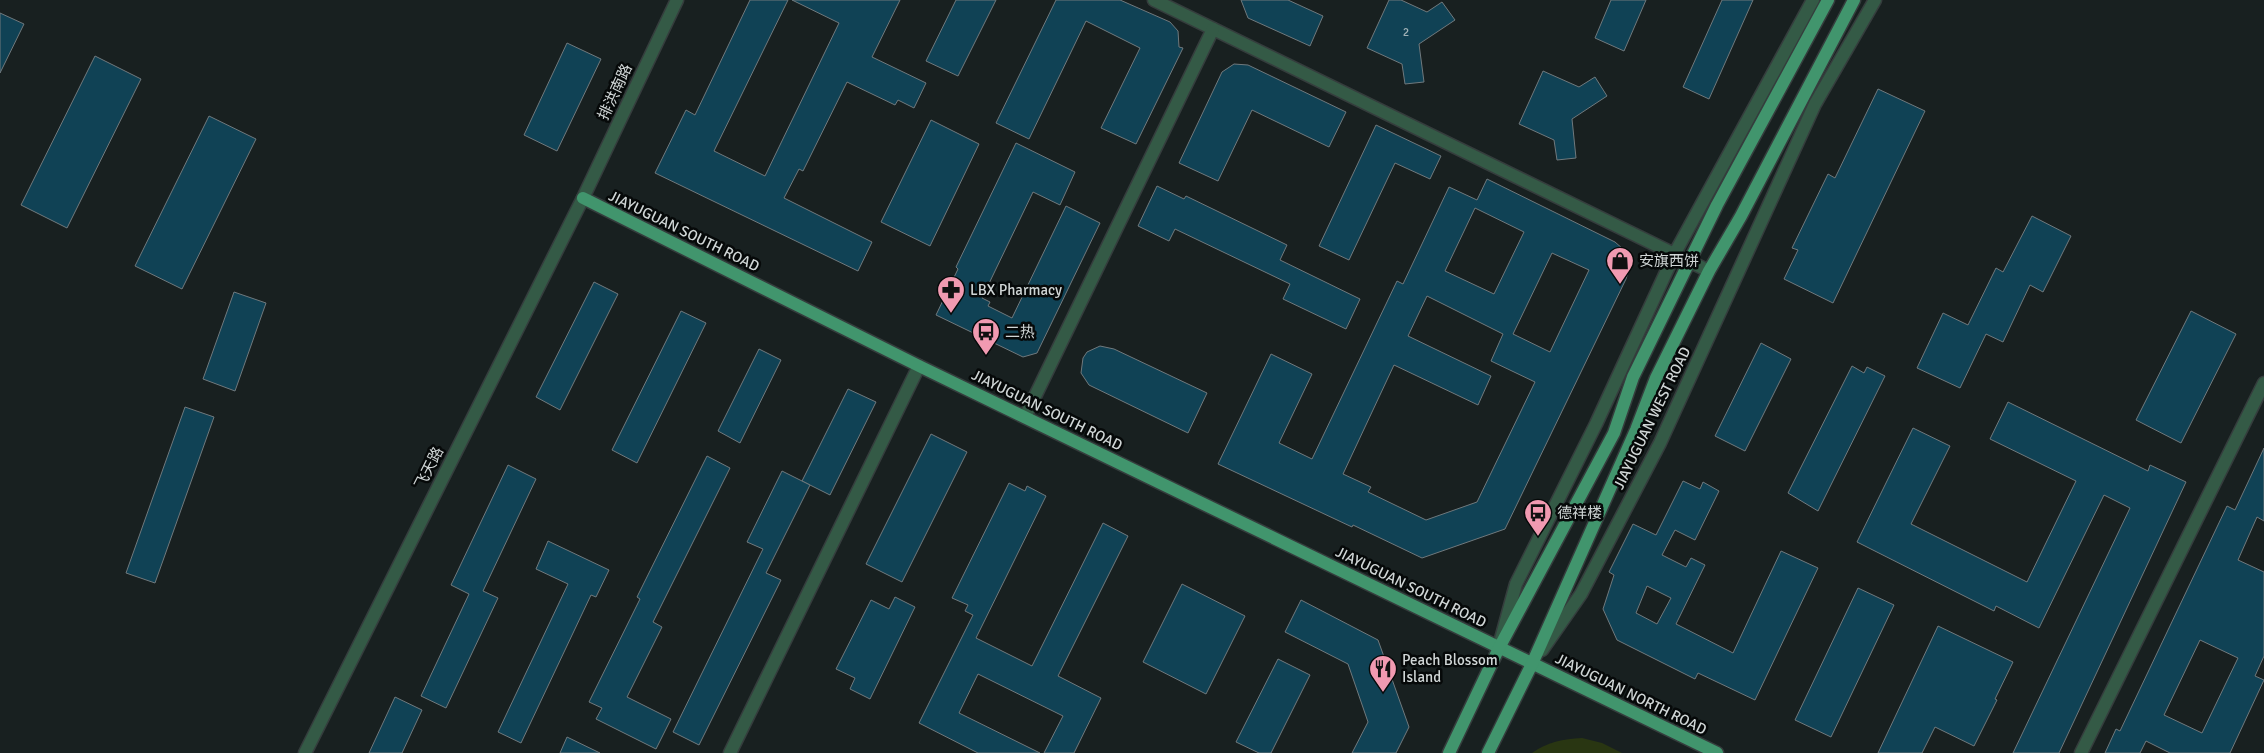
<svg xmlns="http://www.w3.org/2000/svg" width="2264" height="753" font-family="Signika,'Noto Sans SC',sans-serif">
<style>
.green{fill:#293612}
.building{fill:#104255;stroke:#70797d;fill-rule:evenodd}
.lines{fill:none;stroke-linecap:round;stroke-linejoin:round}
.minor-casing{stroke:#353d3d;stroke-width:15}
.major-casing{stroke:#353d3d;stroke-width:15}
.minor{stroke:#345a46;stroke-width:12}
.major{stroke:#41956d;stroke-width:12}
.labels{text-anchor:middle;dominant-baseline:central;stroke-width:5;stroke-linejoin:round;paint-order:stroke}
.number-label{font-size:12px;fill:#a0b1b6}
.street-label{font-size:15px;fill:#d0d6d6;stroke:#060909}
.poi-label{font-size:15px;fill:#d0d6d6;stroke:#060909;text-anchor:start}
</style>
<rect width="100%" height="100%" fill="#182020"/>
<path class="green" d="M1582 738 1602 743 1622 753H1532C1547 742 1563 739 1582 738Z"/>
<g class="building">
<path d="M750 0H788L714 151 765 176 839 23 792 0H900L872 57 926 83 914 108 898 100 895 105 847 82 803 171 799 169 784 198 872 242 858 271 655 173 686 110 695 115Z"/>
<path d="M956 0H996L958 76 926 61Z"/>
<path d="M1056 0H1120L1170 22 1178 31 1179 47 1183 48 1136 144 1101 128 1140 48 1086 21 1029 139 996 123Z"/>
<path d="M1241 0H1288L1323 16 1310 46 1248 18Z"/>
<path d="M1389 0H1401L1427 12 1442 2 1455 20 1419 44 1424 82 1405 84 1402 64 1367 48Z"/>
<path d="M1611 0H1646L1624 51 1595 38Z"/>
<path d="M1722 0H1753L1709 99 1683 87Z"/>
<path d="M0 13 24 24 0 73Z"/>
<path d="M567 43 601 59 557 151 524 135Z"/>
<path d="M95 56 141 79 67 228 21 205Z"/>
<path d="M1234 64 1248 65 1346 112 1329 147 1252 110 1218 181 1179 163 1222 72Z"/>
<path d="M1543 71 1579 87 1595 77 1607 96 1572 119 1576 158 1557 160 1554 140 1519 124Z"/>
<path d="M1878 89 1925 111 1833 303 1784 279 1798 250 1792 248 1828 174 1835 178Z"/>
<path d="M209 116 256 139 182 289 135 266Z"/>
<path d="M931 120 979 144 930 246 881 222Z"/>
<path d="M1376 125 1441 156 1430 179 1395 163 1349 260 1319 246Z"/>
<path d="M1016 143 1075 172 1060 205 1033 192 982 298 990 302 988 306 1012 318 1066 206 1100 223 1037 353 1023 357 936 315 958 269 956 267Z"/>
<path d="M1487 179 1615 242 1623 249 1627 259 1629 269 1626 279 1505 529 1422 558 1353 525 1352 527 1218 464 1271 354 1312 374 1279 443 1312 459 1397 281 1403 284 1449 187 1477 200ZM1475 208 1524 232 1494 294 1445 271ZM1552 253 1589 270 1550 352 1513 334ZM1427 296 1503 334 1491 361 1535 382 1477 502 1426 520 1368 492 1371 487 1343 474 1394 365 1478 405 1491 376 1408 336Z"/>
<path d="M1157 186 1184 199 1186 196 1287 245 1280 260 1360 299 1346 329 1283 299 1290 284 1175 229 1169 241 1138 226Z"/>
<path d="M2032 216 2071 236 2043 292 2030 285 2003 342 1986 334 1960 388 1917 368 1943 313 1968 325 1996 268 2003 272Z"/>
<path d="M594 282 618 294 560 410 536 397Z"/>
<path d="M234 292 266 303 235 391 203 379Z"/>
<path d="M681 311 706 323 637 463 612 450Z"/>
<path d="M2191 311 2236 334 2181 443 2136 420Z"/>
<path d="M1761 343 1791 359 1745 451 1715 436Z"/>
<path d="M1100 346 1114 349 1207 393 1188 433 1089 385 1081 373 1083 358 1087 352Z"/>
<path d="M759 349 781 360 740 443 718 431Z"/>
<path d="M1852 366 1864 373 1867 367 1885 376 1818 511 1788 493Z"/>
<path d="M848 389 876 402 830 495 802 481Z"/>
<path d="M2008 402 2148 471 2150 465 2186 482 2059 753H2013L2130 508 2104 495 2039 628 1996 606 1994 611 1857 542 1913 428 1950 446 1911 524 2027 582 2076 481 1990 439Z"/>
<path d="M185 407 214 417 155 583 126 573Z"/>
<path d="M931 434 967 452 902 582 866 564Z"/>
<path d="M2264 448V521L2257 517 2238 560 2264 572V656L2255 676 2264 680 2230 753H2170L2146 741 2140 753H2105L2116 729 2120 731 2227 506 2235 510ZM2200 640 2238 658 2202 733 2164 715Z"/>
<path d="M707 456 730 468 653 622 662 627 627 697 671 719 656 749 596 719 602 708 589 702 640 599 637 597Z"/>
<path d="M508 465 536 479 483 591 498 598 446 708 421 696 469 594 451 585Z"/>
<path d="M782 471 810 485 766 573 781 580 699 745 673 732 763 549 747 542Z"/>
<path d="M1683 481 1700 489 1703 482 1719 491 1695 540 1675 530 1662 555 1686 567 1691 558 1705 565 1676 624 1733 653 1781 551 1818 568 1755 700 1698 673 1695 679 1617 640 1603 609 1614 575 1609 572 1633 524 1656 535ZM1647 586 1671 598 1657 624 1636 613Z"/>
<path d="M1009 483 1025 491 1027 486 1046 496 976 638 1032 666 1103 523 1128 536 1058 676 1101 698 1074 753H1044L1063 716 978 674 959 713 1040 753H978L919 723 973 615 965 611 968 605 952 598Z"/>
<path d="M548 541 609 570 596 597 591 595 521 743 498 732 568 584 536 569Z"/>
<path d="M1182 584 1245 616 1206 694 1143 662Z"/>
<path d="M1858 588 1894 605 1831 737 1795 720Z"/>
<path d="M895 597 915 607 870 699 850 689 855 678 836 669 871 600 889 609Z"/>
<path d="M1301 600 1378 640 1409 727 1396 753H1352L1368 722 1348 664 1285 632Z"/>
<path d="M1938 626 2013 662 1995 699 1997 700 1974 746 1935 727 1922 753H1878Z"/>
<path d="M1278 659 1310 675 1271 753H1259L1236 742Z"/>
<path d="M395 697 422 710 402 753H369Z"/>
<path d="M567 737 600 753H560Z"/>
</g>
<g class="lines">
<defs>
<g id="minor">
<path d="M1154 0 1709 271"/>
<path d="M1025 417 1213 29"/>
<path d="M1501 639 1516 584 1596 424 1675 253 1813 0"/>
<path d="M1542 650 1581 594 1660 443 1815 104 1875 0"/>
<path d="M305 753 583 198 677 0"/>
<path d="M730 753 919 366"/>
<path d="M2081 753 2264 383"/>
</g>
<g id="major">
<path d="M583 198 919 366 1717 753"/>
<path d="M1449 753 1499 648 1614 433 1633 377 1717 205 1828 0"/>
<path d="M1488 753 1532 664 1636 430 1656 378 1709 271 1741 216 1854 0"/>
</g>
</defs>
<use href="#minor" class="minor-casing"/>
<use href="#major" class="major-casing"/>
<use href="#minor" class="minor"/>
<use href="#major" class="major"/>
</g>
<defs>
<symbol id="shop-pin" viewBox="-11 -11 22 30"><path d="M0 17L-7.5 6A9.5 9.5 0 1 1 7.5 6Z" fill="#f19ab1" stroke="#060909"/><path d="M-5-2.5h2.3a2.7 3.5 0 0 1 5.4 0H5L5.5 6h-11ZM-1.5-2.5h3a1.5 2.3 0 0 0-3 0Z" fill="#111"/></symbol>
<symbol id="pharmacy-pin" viewBox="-11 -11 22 30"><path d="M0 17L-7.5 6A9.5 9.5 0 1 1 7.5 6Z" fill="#f19ab1" stroke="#060909"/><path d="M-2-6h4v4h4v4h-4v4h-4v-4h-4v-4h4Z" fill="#111"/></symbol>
<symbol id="bus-pin" viewBox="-11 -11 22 30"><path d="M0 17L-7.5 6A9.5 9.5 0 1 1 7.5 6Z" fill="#f19ab1" stroke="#060909"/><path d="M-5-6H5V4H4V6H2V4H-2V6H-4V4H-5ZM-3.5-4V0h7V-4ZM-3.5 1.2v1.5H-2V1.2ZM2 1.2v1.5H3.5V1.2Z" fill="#111"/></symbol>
<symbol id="restaurant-pin" viewBox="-11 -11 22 30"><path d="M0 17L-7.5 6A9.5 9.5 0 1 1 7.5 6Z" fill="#f19ab1" stroke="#060909"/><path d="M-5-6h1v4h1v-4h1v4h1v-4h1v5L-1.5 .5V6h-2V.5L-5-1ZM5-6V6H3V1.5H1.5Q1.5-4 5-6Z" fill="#111"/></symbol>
</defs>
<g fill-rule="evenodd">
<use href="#shop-pin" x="1604" y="245" width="32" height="43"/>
<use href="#pharmacy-pin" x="935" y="274" width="32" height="43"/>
<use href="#bus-pin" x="970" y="316" width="32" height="43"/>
<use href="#bus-pin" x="1522" y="497" width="32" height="43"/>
<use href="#restaurant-pin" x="1367" y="653" width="32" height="43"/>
</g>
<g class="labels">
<g class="number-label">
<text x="1406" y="32">2</text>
</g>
<g class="street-label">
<text transform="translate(615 92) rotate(-65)">排洪南路</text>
<text transform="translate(684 231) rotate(26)">JIAYUGUAN SOUTH ROAD</text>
<text transform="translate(1047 410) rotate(26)">JIAYUGUAN SOUTH ROAD</text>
<text transform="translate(1652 418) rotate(-64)">JIAYUGUAN WEST ROAD</text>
<text transform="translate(429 468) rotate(-63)">飞天路</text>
<text transform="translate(1411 587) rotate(26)">JIAYUGUAN SOUTH ROAD</text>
<text transform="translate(1631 694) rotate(26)">JIAYUGUAN NORTH ROAD</text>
</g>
<g class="poi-label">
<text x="1639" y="261">安旗西饼</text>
<text x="970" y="290">LBX Pharmacy</text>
<text x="1005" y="332">二热</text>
<text x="1557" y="513">德祥楼</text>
<text x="1402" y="660">Peach Blossom<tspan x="1402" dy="17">Island</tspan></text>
</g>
</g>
</svg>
